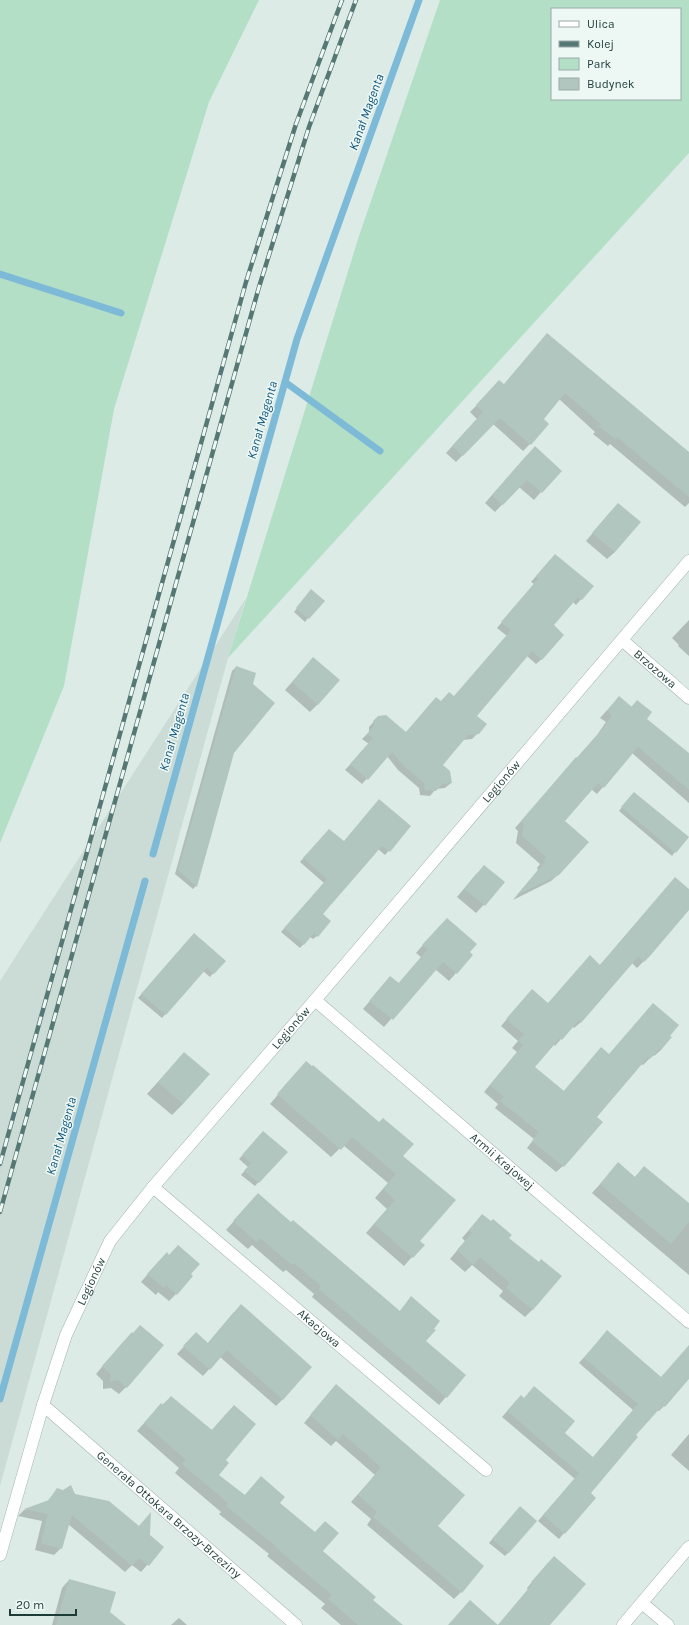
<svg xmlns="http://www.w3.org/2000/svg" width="689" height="1625" font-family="Karla,sans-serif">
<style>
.built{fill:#cbdbd6}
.green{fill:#b2dfc6;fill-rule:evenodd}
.shadow{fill:#0003}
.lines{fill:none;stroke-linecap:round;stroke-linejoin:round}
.stream{stroke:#7dbad7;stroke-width:7}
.building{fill:#b2c6c0}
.minor-casing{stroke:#a0b3af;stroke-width:13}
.minor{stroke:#fff;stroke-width:12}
.rail-casing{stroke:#567874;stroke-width:4.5}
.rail{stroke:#edf7f4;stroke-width:3;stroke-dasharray:9;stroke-linecap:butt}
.labels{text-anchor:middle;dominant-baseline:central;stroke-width:3;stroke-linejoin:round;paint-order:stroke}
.street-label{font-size:12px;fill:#1d3c38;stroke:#edf7f4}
.water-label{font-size:13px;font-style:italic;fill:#11597d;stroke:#edf7f4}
</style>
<rect width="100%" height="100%" fill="#ddebe7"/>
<path class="built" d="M246 598 228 658 0 1486V981Z"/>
<g class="green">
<path d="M0 0H259L209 102 114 409 64 686 0 843Z"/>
<path d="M440 0H689V153L228 658 359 236ZM552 9H680V99H552Z"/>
</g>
<g class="shadow">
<path d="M541 342 689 453V503L685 507 610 444 608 446 593 434 595 432 559 399 542 419 530 444 523 451 493 424 456 462 446 453 477 419 470 412 500 382 504 385Z"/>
<path d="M527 455 541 492 534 500 519 487 495 512 485 503Z"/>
<path d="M611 511 615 552 607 559 586 541Z"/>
<path d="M550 560 592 587 576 605 573 602 552 626 542 659 536 664 527 656 475 716 478 733 472 739 463 740 441 765 451 783 445 788 436 789 430 796 420 795 419 788 398 770 387 756 362 784 345 770 369 744 362 739 369 732V727L378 717 405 733 440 702 454 697 507 636 497 628 534 584 531 582Z"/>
<path d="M308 594V618L305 622 294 612Z"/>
<path d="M689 620V656L678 646 679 645 672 638Z"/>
<path d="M306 666 318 704 310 712 285 690Z"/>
<path d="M236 667 233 752 196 886 193 889 175 874 232 671Z"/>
<path d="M619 697 631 707 637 701 646 719 689 755V803L632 753 597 794 591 789 563 821 559 874 551 881 513 900 538 870 537 868 540 864 516 843 518 831 515 828 597 735 606 722 600 718Z"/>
<path d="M630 797 675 852 672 856 619 811Z"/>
<path d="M410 826 385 855 378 849 321 914 317 936 313 939 310 937 300 948 281 932 324 883 300 862 326 833 344 842Z"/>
<path d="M477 873 504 883 476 913 457 897Z"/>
<path d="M675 878 689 890V909L650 955 637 968 632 963 581 1022 574 1028 572 1026 555 1046 553 1044 533 1067 563 1092 595 1055H609L669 1036 661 1050 654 1056 653 1055 643 1065 641 1064 596 1117 563 1166 556 1172 527 1148 534 1139 495 1108 498 1104 484 1092 517 1052 512 1048 518 1041 501 1026 526 997 544 1006 600 965Z"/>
<path d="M439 927 469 952 456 973 449 981 435 969 384 1027 363 1009 390 977 398 984 421 957 416 953Z"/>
<path d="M191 938 224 961 210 977 203 971 162 1018 138 998Z"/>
<path d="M184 1053 183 1104 172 1115 147 1094Z"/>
<path d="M298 1071 402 1156 419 1241 412 1257 404 1266 366 1233 387 1209 375 1198 388 1183 343 1145 331 1157 270 1104Z"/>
<path d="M260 1136 286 1152 255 1186 241 1175 248 1167 239 1159Z"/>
<path d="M618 1164 634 1178 644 1168 689 1210V1275L592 1193Z"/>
<path d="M258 1194 291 1224 399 1312 411 1298 425 1341 446 1397 439 1405 312 1297 314 1294 286 1270 283 1272 252 1245 248 1249 226 1230Z"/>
<path d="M482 1215 508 1238 533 1309 525 1317 499 1296 503 1291 472 1265 465 1272 450 1259 465 1241 462 1238Z"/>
<path d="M159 1261 176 1294 169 1301 158 1292 156 1295 141 1282Z"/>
<path d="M234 1312 283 1399 276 1406 220 1357 203 1376 177 1354 189 1341 207 1344Z"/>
<path d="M602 1337 661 1378 689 1357V1378L664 1406 659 1411 657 1410 635 1435 589 1494 594 1498 559 1539 538 1521 575 1479 502 1417 516 1401 564 1433 593 1458 633 1410 579 1363Z"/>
<path d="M124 1341 126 1387 119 1394 111 1388 103 1389V1381L96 1374Z"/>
<path d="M336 1385 437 1526 461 1592 454 1599 367 1525 371 1519 351 1502 375 1475 336 1441 331 1446 304 1423Z"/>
<path d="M171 1397 211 1431 226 1414 224 1460 217 1475 244 1496 261 1477 278 1503 321 1552 372 1600 401 1625H341L321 1608 325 1604 267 1556 269 1554 219 1514 221 1512 175 1473 179 1468 137 1431 154 1412Z"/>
<path d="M689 1434V1471L671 1455Z"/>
<path d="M57 1489 75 1495 149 1535 163 1547 141 1572 132 1565 125 1572 68 1524 61 1548 54 1555 35 1550 42 1521 18 1516 24 1510 47 1502Z"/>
<path d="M517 1511 509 1552 505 1556 489 1543Z"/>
<path d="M548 1563 549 1625H498L528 1590 527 1588Z"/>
<path d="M69 1580 106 1625H52L62 1588Z"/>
<path d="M179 1618 187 1625H171Z"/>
</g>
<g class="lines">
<g class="stream">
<path d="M0 274 121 313"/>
<path d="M285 382 380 451"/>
<path d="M153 854 297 339 419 0"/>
<path d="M0 1399 145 881"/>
</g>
</g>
<g class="building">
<path d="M547 333 689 452V497L617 437 616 440 599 426 601 424 565 393 544 419 549 424 531 445 500 418 463 456 452 446 483 412 476 405 499 380 504 384Z"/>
<path d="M535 446 562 471 542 493 527 480 503 505 492 495Z"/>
<path d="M618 503 641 522 615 552 592 533Z"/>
<path d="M555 554 594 586 582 600 578 597 554 625 564 635 542 660 532 651 477 716 487 724 479 734 468 735 443 765 450 771 452 783 442 784 436 791 425 790 424 783 403 765 392 752 368 780 350 764 373 738 367 734 374 726 373 721 378 716 386 715 406 732 436 697 441 701 449 692 454 696 511 630 501 622 538 579 536 576Z"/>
<path d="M311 589 325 601 309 619 296 608Z"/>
<path d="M313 657 340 680 318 705 292 682Z"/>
<path d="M236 666 256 673 253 684 275 703 234 753 197 887 178 870Z"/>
<path d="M619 696 632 707 637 700 652 712 647 719 689 753V790L638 747 604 788 598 783 565 821 589 842 559 875 517 895 545 862 543 861 546 857 522 836 524 824 521 821 576 757 578 758 604 727 612 715 607 711Z"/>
<path d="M634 792 689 837 676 853 621 807Z"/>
<path d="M379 799 411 826 390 852 382 846 323 914 331 921 318 937 314 933 304 945 284 928 327 879 303 858 329 829 344 841Z"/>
<path d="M484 865 505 882 485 906 464 889Z"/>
<path d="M675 877 689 889V910L650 956 644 962 638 957 581 1023 579 1020 562 1040 560 1038 535 1067 564 1091 601 1047 609 1054 653 1003 679 1025 670 1036 672 1037 661 1050 659 1049 650 1059 648 1057 597 1117 603 1122 564 1167 532 1141 539 1132 500 1101 504 1097 490 1085 523 1045 518 1041 524 1034 506 1019 532 989 548 1003 590 955 600 965Z"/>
<path d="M447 918 477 944 470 952 473 955 457 974 443 962 393 1020 369 1001 390 976 399 983 428 949 422 945Z"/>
<path d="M194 933 226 961 214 974 207 968 166 1015 141 994Z"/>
<path d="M184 1052 210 1074 183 1104 158 1082Z"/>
<path d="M306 1061 312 1066 313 1065 379 1122 383 1118 414 1144 403 1156 456 1200 420 1241 425 1245 413 1258 374 1224 395 1200 383 1189 396 1174 352 1137 341 1150 277 1094Z"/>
<path d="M263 1131 288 1152 259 1183 244 1171 251 1163 242 1155Z"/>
<path d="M618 1162 635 1177 644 1166 689 1203V1222L671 1244 600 1184Z"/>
<path d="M258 1193 291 1222 293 1220 400 1311 411 1296 440 1321 434 1329 436 1330 426 1341 466 1375 447 1398 319 1289 321 1286 294 1263 292 1265 260 1238 257 1242 233 1221Z"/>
<path d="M482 1214 491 1221 493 1219 512 1235 509 1238 539 1262 541 1259 562 1276 533 1310 506 1288 510 1283 480 1257 473 1265 457 1250 472 1233 469 1230Z"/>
<path d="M178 1245 200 1264 191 1274 193 1276 177 1295 166 1285 164 1288 147 1274 167 1252 169 1255Z"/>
<path d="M241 1304 312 1367 283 1400 227 1350 210 1370 183 1346 196 1332 208 1343Z"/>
<path d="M140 1325 164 1345 127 1388 118 1380 110 1382 111 1374 102 1366 132 1332 133 1333Z"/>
<path d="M607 1330 661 1377 689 1345V1379L665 1407 663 1405 636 1435 638 1437 591 1493 596 1498 565 1534 543 1515 579 1473 507 1411 521 1395 524 1398 534 1386 575 1421 565 1433 593 1457 638 1404 584 1358Z"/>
<path d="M336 1384 465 1495 438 1526 484 1566 462 1593 373 1517 377 1512 358 1495 381 1467 343 1434 338 1440 310 1415Z"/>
<path d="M171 1396 212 1430 234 1405 256 1424 226 1460 229 1463 219 1475 245 1495 261 1476 285 1497 280 1503 315 1532 325 1521 339 1533 323 1551 376 1597 373 1600 403 1625H358L328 1599 332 1595 275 1547 276 1546 226 1506 228 1503 182 1464 186 1460 144 1423 161 1403 163 1405Z"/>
<path d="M71 1485 75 1494 109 1501 139 1526 151 1512 150 1535 164 1547 149 1566 139 1558 132 1566 72 1515 62 1549 41 1543 48 1514 24 1509 49 1500 57 1488 63 1490Z"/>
<path d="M520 1506 537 1521 509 1553 492 1539Z"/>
<path d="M554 1556 586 1584 550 1625H448L470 1600 498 1625 533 1583 531 1582Z"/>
<path d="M69 1579 116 1592 110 1612 126 1625H56Z"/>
</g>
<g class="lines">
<defs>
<g id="minor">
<path id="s1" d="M622 640 689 698"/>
<path id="s2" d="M315 1000 689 1322"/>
<path id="s3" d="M153 1187 486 1470"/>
<path id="s4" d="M43 1405 296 1625"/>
<path id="s5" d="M0 1555 43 1405 66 1335 110 1241 153 1187 315 1000 689 561"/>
<path d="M642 1603 668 1625"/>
<path d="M623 1625 689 1547"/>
</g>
</defs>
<use href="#minor" class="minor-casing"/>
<use href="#minor" class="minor"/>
<defs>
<g id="rail">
<path d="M0 1164 246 282 296 124 342 0"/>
<path d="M0 1212 259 287 309 127 356 0"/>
</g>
</defs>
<use href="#rail" class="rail-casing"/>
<use href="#rail" class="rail"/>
</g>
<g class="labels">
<g class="street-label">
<text stroke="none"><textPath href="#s1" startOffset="44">Brzozowa</textPath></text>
<text stroke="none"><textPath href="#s5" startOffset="937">Legionów</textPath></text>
<text stroke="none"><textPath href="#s5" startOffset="613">Legionów</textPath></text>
<text stroke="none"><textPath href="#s2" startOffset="247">Armii Krajowej</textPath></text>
<text stroke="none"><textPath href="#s5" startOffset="289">Legionów</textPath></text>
<text stroke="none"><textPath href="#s3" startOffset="218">Akacjowa</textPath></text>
<text stroke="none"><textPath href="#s4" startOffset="167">Generała Ottokara Brzozy-Brzeziny</textPath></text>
</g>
<g class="water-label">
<text transform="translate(366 112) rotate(-70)">Kanał Magenta</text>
<text transform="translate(262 420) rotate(-74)">Kanał Magenta</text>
<text transform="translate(174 732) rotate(-74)">Kanał Magenta</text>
<text transform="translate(61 1136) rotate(-74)">Kanał Magenta</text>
</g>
</g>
<rect x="551" y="8" width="130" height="92" fill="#edf7f4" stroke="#9aaca9"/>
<rect x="559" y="21" width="20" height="6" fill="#ffffff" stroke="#9aaca9"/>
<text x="587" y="28" font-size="12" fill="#1d3c38">Ulica</text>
<rect x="559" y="41" width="20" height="6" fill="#567874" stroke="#9aaca9"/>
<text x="587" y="48" font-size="12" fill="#1d3c38">Kolej</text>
<rect x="559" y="58" width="20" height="12" fill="#b2dfc6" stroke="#9aaca9"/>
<text x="587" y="68" font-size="12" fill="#1d3c38">Park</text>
<rect x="559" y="78" width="20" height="12" fill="#b2c6c0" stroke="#9aaca9"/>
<text x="587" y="88" font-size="12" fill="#1d3c38">Budynek</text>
<path d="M10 1609v6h66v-6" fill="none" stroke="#1d3c38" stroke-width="2"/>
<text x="16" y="1609" font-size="12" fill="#1d3c38" stroke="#edf7f4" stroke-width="3" paint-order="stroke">20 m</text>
</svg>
